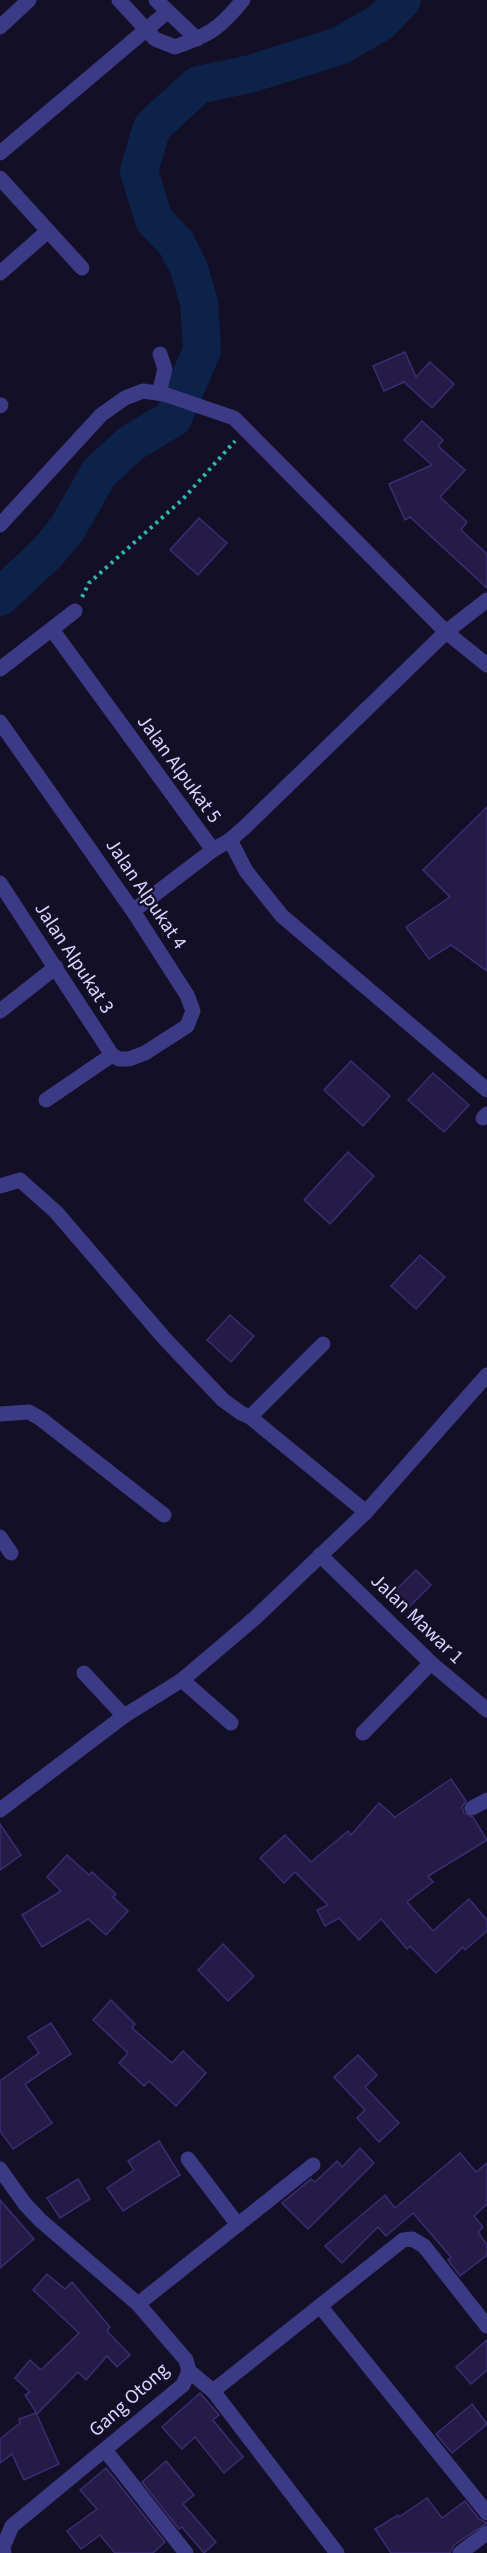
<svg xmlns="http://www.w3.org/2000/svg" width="487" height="2553" font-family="'Source Sans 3',sans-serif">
	<rect width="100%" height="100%" fill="#130f26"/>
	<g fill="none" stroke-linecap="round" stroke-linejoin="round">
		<!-- river -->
		<path stroke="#0c2248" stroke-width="38" d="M0,597L47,553L67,529L99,473L130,444L173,418L202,350L199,303L189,268L176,243L154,220L139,171L152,127L198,85L250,74L339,46L381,22L402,0"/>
	</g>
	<!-- building -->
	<g fill="#241b47" stroke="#3b2d73" stroke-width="1.5">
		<path d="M405,352L416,377L430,362L454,384L432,408L404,382L384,391L373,366Z"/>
		<path d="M422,421L443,440L438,446L465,470L440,497L467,522L461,530L487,554V588L410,517L405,520L389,484L432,465L404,440Z"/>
		<path d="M199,518L227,543L198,575L170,550Z"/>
		<path d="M487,807V971L451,945L429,959L406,927L450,897L423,870Z"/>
		<path d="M351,1061L390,1096L363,1126L324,1090Z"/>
		<path d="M433,1073L469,1105L444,1132L408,1100Z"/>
		<path d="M348,1152L374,1176L330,1224L304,1200Z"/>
		<path d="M420,1255L445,1277L416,1309L391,1286Z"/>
		<path d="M230,1315L254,1336L231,1362L207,1340Z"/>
		<path d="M416,1570L431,1585L403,1613L388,1598Z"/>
		<path d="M451,1779L466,1801L462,1807L464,1813L473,1817L487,1840L428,1876L433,1882L407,1902L433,1931L469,1899L487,1920V1931L465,1950L463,1947L436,1973L410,1946L407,1949L381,1919L359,1940L339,1918L325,1926L317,1910L328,1905L295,1872L284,1883L260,1858L285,1835L311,1862L348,1831L351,1835L379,1803L395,1817Z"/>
		<path d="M0,1824L21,1855L0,1870Z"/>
		<path d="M67,1855L89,1875L92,1872L116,1894L113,1897L128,1911L106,1935L88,1919L42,1947L22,1915L61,1891L47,1877Z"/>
		<path d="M223,1944L254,1976L228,2001L198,1970Z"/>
		<path d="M111,2000L135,2024L132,2028L172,2063L183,2051L206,2073L176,2106L149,2081L144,2086L119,2063L128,2053L93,2020Z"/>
		<path d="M51,2023L71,2054L25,2084L52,2123L13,2149L0,2131V2081L39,2053L28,2037Z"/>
		<path d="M358,2055L377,2075L365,2087L399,2123L379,2142L357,2118L365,2110L334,2077Z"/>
		<path d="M159,2141L180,2175L123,2211L107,2188L134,2170L128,2161Z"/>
		<path d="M360,2148L374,2163L308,2229L282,2203L311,2179L315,2182L337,2161L342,2167Z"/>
		<path d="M460,2153L476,2172L487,2163V2204L474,2216L483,2227L478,2232L487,2245V2255L460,2276L448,2260L451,2257L413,2213L386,2236L378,2227L342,2263L325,2246L385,2195L395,2208Z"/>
		<path d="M78,2179L90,2199L60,2218L47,2198Z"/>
		<path d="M0,2200L34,2239L0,2268Z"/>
		<path d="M47,2274L65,2289L72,2282L110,2327L107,2331L130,2355L117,2367L107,2356L86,2380L78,2372L37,2414L25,2395L30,2392L15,2378L30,2360L41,2370L79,2333L33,2290Z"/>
		<path d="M487,2340V2370L471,2384L456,2367Z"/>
		<path d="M200,2393L219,2415L213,2420L243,2457L224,2473L195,2437L182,2449L162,2427Z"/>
		<path d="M472,2404L487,2424L452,2453L436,2434Z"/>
		<path d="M36,2413L59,2464L24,2480L12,2454L0,2463V2439L20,2423L19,2419Z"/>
		<path d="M166,2461L194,2495L183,2504L216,2542L204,2553L182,2527L179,2529L142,2482Z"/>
		<path d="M106,2468L165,2542L153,2553H115L100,2535L81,2549L67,2531L97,2509L80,2490Z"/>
		<path d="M427,2498L442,2518L465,2501L479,2519L487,2523L454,2545L450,2553H391L375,2529L398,2515L399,2517Z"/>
	</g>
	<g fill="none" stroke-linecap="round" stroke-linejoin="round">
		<!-- path -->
		<path stroke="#2fb8b0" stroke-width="4" stroke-dasharray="3 4.5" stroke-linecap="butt" d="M82,597L89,583L183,499L235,441"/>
		<!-- minor -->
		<g stroke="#3d3a85" stroke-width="15">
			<path d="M119,0L155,39L175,47C211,34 219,29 243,0"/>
			<path d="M156,0L197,39"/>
			<path d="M0,27L29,0"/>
			<path d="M0,153L167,12"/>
			<path d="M0,178L82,268"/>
			<path d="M0,273L48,231"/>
			<path d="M159,393L165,369L160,354"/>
			<path d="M0,406L1,405"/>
			<path d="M0,525L101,415L125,398L143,391L164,394L234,418L446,632L487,665"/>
			<path d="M53,631L213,850L133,911"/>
			<path d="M0,669L75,611"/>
			<path d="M0,722L133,911L187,995L193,1011L187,1026L145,1053L129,1059H119L112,1055"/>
			<path d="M230,840L246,871L282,916L487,1090"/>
			<path d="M213,850L230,840L245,827L446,632L487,600"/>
			<path d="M0,883L112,1055"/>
			<path d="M0,1011L56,967"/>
			<path d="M46,1100L112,1055"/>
			<path d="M483,1118L487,1114"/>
			<path d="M0,1186L20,1180L56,1212L165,1339L223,1400L241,1413L250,1417L366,1512"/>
			<path d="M0,1414L29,1412L41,1419L164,1515"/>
			<path d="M250,1417L323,1344"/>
			<path d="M0,1537L11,1553"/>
			<path d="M320,1555L431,1663L487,1710"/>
			<path d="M84,1673L124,1716"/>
			<path d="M182,1680L231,1723"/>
			<path d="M363,1733L431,1663"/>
			<path d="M472,1808L487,1800"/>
			<path d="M0,1810L124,1716L182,1680L255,1618L366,1512L487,1375"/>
			<path d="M188,2159L238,2225"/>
			<path d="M0,2169L25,2204L40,2220L138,2304L186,2360L189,2371L183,2385L12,2526L3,2547L4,2553"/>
			<path d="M138,2304L313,2165"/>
			<path d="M320,2306L487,2513"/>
			<path d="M189,2371L213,2391L337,2553"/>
			<path d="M213,2391L403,2240L412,2239L424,2246L487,2326"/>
			<path d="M105,2450L186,2553"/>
			<path d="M460,2553L487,2533"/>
		</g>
	</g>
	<g text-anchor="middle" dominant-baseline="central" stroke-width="4.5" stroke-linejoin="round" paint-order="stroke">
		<!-- street labels -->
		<g font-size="20" fill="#d9d4ff" stroke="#130f26">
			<text transform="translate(179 769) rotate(54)">Jalan Alpukat 5</text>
			<text transform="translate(146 894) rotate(56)">Jalan Alpukat 4</text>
			<text transform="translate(74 958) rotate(57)">Jalan Alpukat 3</text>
			<text transform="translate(417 1619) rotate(44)">Jalan Mawar 1</text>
			<text transform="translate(129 2400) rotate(-42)">Gang Otong</text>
		</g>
	</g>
</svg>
